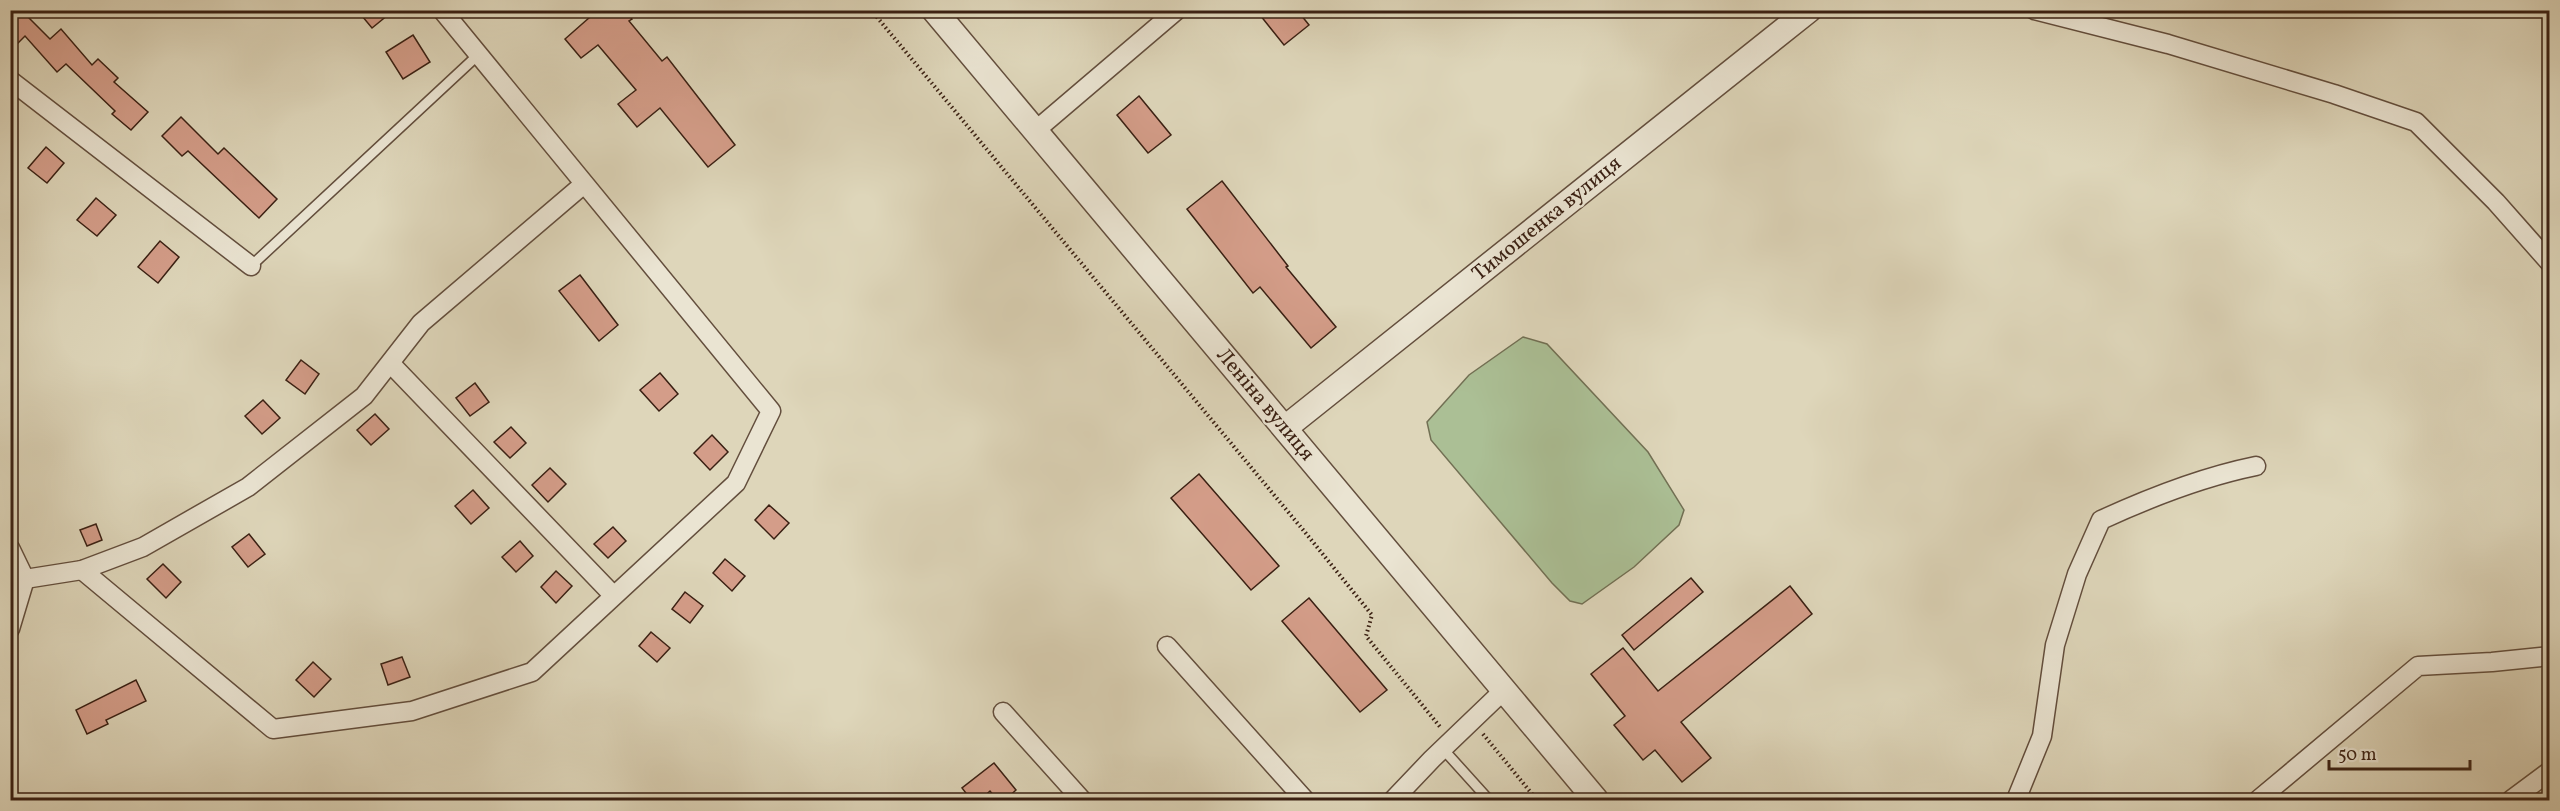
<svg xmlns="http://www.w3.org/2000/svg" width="2560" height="811" font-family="Vollkorn,serif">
	<rect width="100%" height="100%" fill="#ded6ba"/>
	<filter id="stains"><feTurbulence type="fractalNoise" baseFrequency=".00333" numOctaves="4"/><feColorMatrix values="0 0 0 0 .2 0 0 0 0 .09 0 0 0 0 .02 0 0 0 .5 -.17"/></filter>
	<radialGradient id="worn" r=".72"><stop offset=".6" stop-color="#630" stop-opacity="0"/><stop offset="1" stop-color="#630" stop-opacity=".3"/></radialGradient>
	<!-- green -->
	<path fill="#abbf95" stroke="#727054" stroke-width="1.5" d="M1523,337L1547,344L1648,452L1684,510L1679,525L1634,567L1582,604L1570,601L1552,583L1431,440L1427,422L1469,375Z"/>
	<!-- building -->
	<g fill="#d49d89" stroke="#3a2013" stroke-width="1.5">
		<path d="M15,10H21L50,39L61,29L92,65L98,59L118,78L114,82L148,112L131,130L112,114L115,111L66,64L57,72L25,36L10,51V16Z"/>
		<path d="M357,10H394L372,28Z"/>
		<path d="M598,10H625L632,19L629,21L662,61L667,57L735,145L708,167L660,108L637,127L618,104L636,90L598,45L581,58L565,39Z"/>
		<path d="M1256,10H1297L1309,25L1284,45Z"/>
		<path d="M413,35L430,62L403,79L386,52Z"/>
		<path d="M1139,96L1171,135L1148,153L1117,115Z"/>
		<path d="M181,117L218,154L224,148L277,199L259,218L188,151L182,156L162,136Z"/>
		<path d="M46,147L64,163L47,183L28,168Z"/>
		<path d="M1222,181L1288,266L1286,267L1336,327L1311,348L1260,287L1253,293L1187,209Z"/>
		<path d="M96,198L116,215L97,236L77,220Z"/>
		<path d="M160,241L179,257L158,283L138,267Z"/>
		<path d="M580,275L618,325L599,341L559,291Z"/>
		<path d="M301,360L319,374L305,394L286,380Z"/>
		<path d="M660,373L678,394L659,411L640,390Z"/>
		<path d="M475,383L489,402L470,416L456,398Z"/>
		<path d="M263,400L280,418L262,434L245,416Z"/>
		<path d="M375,414L389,429L371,445L357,430Z"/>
		<path d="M511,427L526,443L510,458L494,442Z"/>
		<path d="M712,435L728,452L710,470L694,453Z"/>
		<path d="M550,468L566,484L548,502L532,485Z"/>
		<path d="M1199,474L1279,566L1251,590L1171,498Z"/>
		<path d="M473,490L489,508L471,524L455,506Z"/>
		<path d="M769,505L789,523L774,539L755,520Z"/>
		<path d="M96,524L102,540L87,546L80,530Z"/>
		<path d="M613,527L626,541L608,558L594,544Z"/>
		<path d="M249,534L265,554L248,567L232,547Z"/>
		<path d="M520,541L533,556L516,572L502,557Z"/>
		<path d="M725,559L745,576L732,591L713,573Z"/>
		<path d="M163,564L181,582L166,598L147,579Z"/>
		<path d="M556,571L572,586L556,603L541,587Z"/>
		<path d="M1691,578L1703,592L1634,650L1622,635Z"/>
		<path d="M1790,586L1812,614L1681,722L1711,758L1682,782L1655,750L1643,760L1614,725L1625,716L1591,674L1623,648L1658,691Z"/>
		<path d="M685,592L703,606L690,623L672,609Z"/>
		<path d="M1309,598L1387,690L1360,712L1282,621Z"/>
		<path d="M651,632L670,648L657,662L639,646Z"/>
		<path d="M402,657L410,677L388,685L381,664Z"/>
		<path d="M313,662L331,679L314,697L296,680Z"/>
		<path d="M136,680L146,701L106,720L108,724L87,734L76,710Z"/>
		<path d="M994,763L1016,790L1004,801H998L990,791L979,801H972L962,788Z"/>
	</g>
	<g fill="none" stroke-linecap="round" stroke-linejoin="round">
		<defs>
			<g id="service">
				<path d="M251,266L478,55"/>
				<path d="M1443,749L1489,800"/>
			</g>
			<g id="minor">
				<path d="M2034,10L2168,44L2334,94L2416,122L2496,202L2550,263"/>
				<path d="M10,80L251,266"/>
				<path d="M1035,131L1177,10"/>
				<path d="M391,364L613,595"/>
				<path d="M10,548L25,579L10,629"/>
				<path d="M82,570L273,729L412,711L532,672L736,483L771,411L442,10"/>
				<path d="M10,585L25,579L82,570L143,547L248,487L364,396L421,323L584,184"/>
				<path d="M1167,646L1305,800"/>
				<path d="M1003,712L1082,800"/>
				<path d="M1393,800L1432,759L1503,691"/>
				<path d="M2016,800L2042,736L2055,645L2077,574L2101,520C2151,497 2202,477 2256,466"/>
				<path d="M2258,800L2418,666L2492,662L2550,656"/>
				<path d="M2511,800L2550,771"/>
			</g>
			<g id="tertiary">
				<path d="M934,10L1596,800"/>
				<path d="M1285,428L1809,10"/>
			</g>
		</defs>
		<!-- service casing -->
		<use href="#service" stroke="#634e3d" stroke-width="12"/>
		<!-- minor casing -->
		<use href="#minor" stroke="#634e3d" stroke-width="21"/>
		<!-- tertiary casing -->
		<use href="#tertiary" stroke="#634e3d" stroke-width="27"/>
		<!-- path -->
		<g stroke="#3a2013" stroke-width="4" stroke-dasharray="1.5 3" stroke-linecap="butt">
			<path d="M871,10L1304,531L1372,615L1366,636L1441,728"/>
			<path d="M1483,734L1537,800"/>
		</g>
		<!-- service -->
		<use href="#service" stroke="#eae4d2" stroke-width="9"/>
		<!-- minor -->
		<use href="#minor" stroke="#eae4d2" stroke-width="18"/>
		<!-- tertiary -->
		<use href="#tertiary" stroke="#eae4d2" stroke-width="24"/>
	</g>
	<g text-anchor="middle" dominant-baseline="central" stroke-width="4.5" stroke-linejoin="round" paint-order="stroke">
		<!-- street labels -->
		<g font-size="21" fill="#3a2013" stroke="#eae4d2">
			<text transform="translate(1547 219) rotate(-39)">Тимошенка вулиця</text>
			<text transform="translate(1265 405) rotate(50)">Леніна вулиця</text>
		</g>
	</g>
	<!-- margin -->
	<rect width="2560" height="811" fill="none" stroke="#ded6ba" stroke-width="36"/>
	<rect x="12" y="12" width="2536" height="787" fill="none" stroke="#3a2013" stroke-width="3"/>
	<rect x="18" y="18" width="2524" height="775" fill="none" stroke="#3a2013" stroke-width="1.5"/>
	<!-- scale -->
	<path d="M2329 760v9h141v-9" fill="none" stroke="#3a2013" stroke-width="3"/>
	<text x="2338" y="760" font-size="18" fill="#3a2013" stroke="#eae4d2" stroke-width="4.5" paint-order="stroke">50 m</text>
	<rect width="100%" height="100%" filter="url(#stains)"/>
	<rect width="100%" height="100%" fill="url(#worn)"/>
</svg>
